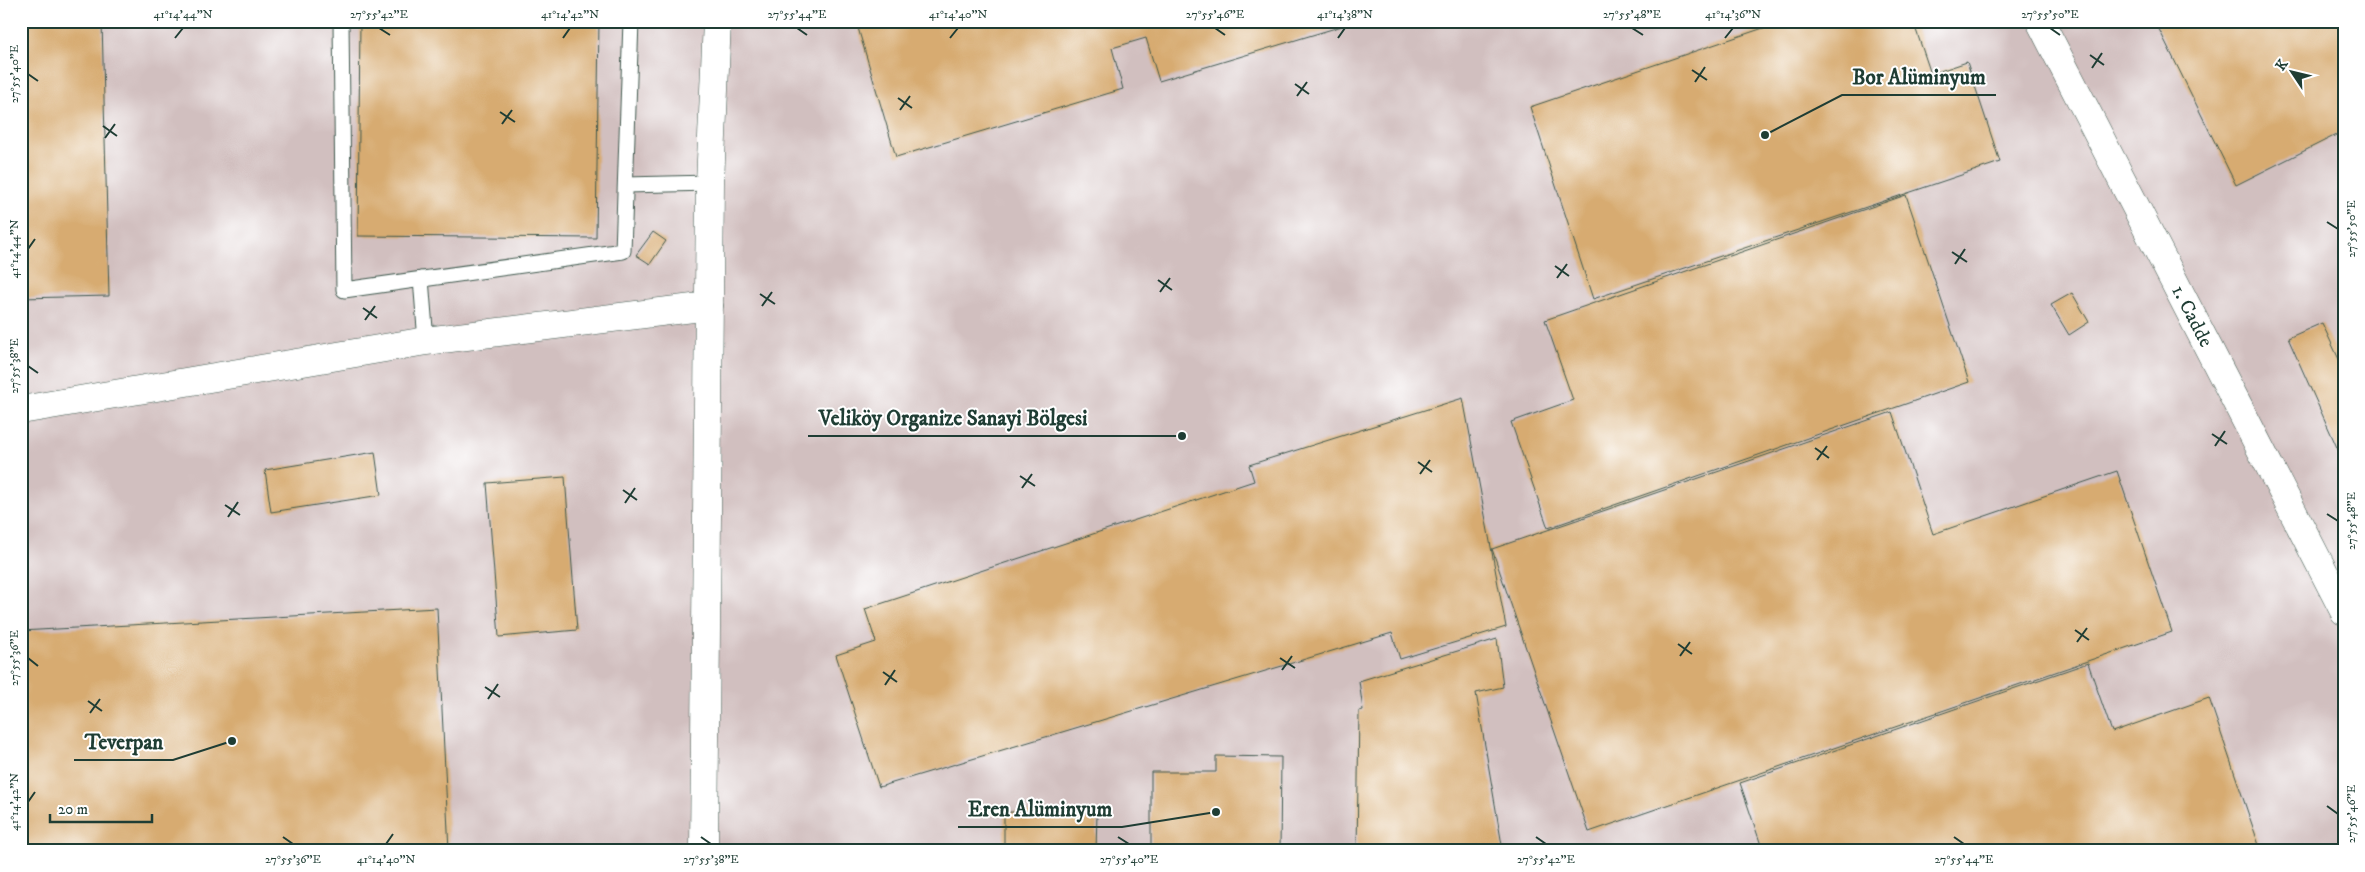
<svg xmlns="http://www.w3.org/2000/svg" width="2365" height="872" font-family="'IM FELL DW Pica',serif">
	<rect width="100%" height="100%" fill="#fff"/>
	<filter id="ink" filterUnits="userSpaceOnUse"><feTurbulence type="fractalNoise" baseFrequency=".02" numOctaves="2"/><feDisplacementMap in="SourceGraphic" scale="10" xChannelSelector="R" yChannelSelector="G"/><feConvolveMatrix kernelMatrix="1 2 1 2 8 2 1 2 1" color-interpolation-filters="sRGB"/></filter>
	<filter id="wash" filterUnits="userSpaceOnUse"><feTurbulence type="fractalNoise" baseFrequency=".0096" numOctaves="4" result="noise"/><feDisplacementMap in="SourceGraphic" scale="20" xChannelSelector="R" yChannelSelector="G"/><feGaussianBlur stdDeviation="1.12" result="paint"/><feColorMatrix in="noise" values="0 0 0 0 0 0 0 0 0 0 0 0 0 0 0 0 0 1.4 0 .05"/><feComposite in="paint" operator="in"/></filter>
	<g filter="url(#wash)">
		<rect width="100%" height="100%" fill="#f4efdd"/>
		<!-- industrial -->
		<rect fill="#d1bfbf" x="21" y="21" width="2323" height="830"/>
		<g id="blocks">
			<!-- building -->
			<g fill="#d7ab71">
				<path d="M21,21H102L109,296L21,298Z"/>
				<path d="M360,21H599L596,238L358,236Z"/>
				<path d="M856,21H1348L1349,24L1159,81L1146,38L1112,48L1123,89L896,157Z"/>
				<path d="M1784,21H1913L1931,74L1967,62L2000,162L1593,299L1530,107Z"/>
				<path d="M2155,21H2344V131L2236,185Z"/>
				<path d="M1906,195L1969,382L1548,528L1511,422L1573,400L1545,320Z"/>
				<path d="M653,232L666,241L650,264L636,255Z"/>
				<path d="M2072,293L2089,322L2069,335L2051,305Z"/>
				<path d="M2322,323L2344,370V463L2288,338Z"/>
				<path d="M1463,398L1506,627L1400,659L1392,633L879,787L836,655L876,642L865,609L1254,481L1249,465Z"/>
				<path d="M1892,412L1933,534L2117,471L2172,632L1589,832L1492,549Z"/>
				<path d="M375,452L381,495L271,512L265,470Z"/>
				<path d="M565,477L577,630L499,637L487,483Z"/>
				<path d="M437,608L449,851H21V631Z"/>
				<path d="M1497,639L1503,687L1476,693L1503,851H1357L1359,711L1363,710L1359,681Z"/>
				<path d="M2088,663L2112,732L2209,698L2261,851H1763L1740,783Z"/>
				<path d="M1216,756L1281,757L1280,851H1151V772H1216Z"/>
				<path d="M1004,812L1097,813L1096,851H1004Z"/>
			</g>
		</g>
	</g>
	<g filter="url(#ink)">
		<use href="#blocks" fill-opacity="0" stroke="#3f584d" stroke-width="1"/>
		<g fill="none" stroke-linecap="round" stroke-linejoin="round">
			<defs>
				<g id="service">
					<path d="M341,21L344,290L623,251L631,21"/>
					<path d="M626,185L710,183"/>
					<path d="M421,279L426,341"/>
				</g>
				<g id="minor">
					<path d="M21,410L426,341L709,306"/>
					<path d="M704,851L710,183L717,21"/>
				</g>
				<g id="tertiary">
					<path id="s1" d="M2040,21L2344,611"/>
				</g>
			</defs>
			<!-- service casing -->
			<use href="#service" stroke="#3f584d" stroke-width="17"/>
			<!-- minor casing -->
			<use href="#minor" stroke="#3f584d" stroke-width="29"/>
			<!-- tertiary casing -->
			<use href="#tertiary" stroke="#3f584d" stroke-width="29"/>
			<!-- service -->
			<use href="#service" stroke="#fff" stroke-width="15"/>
			<!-- minor -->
			<use href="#minor" stroke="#fff" stroke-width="28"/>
			<!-- tertiary -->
			<use href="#tertiary" stroke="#fff" stroke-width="28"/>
		</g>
	</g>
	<!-- ticks -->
	<path fill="none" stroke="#1f3d34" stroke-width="2" d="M379,28L390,35M797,28L807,35M1215,28L1225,35M1632,28L1643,35M2050,28L2060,35M175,38L183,28M563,38L570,28M950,38L958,28M1338,38L1345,28M1725,38L1733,28M2090,55L2104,65M2092,68L2102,53M1692,70L1707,80M28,74L38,81M1695,82L1705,67M1295,84L1309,94M1297,96L1307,82M898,98L912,108M900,110L910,96M500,112L515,122M502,124L512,110M103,126L117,136M105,138L115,124M2327,222L2338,229M28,249L35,239M1952,252L1967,262M1955,264L1965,249M1555,266L1569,276M1557,278L1567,264M1158,280L1172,290M1160,292L1170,278M760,294L775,304M762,306L772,292M363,308L377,318M365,320L375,306M28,366L38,373M2212,434L2227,444M2215,446L2225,431M1815,448L1829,458M1817,460L1827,446M1418,462L1432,472M1420,474L1430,460M1020,476L1035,486M1022,488L1032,474M623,490L637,500M625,503L635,488M225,505L240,515M2327,514L2338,521M228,517L238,502M2075,630L2089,640M2077,642L2087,628M1678,644L1692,654M1680,656L1690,642M28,658L38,666M1280,658L1295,668M1282,670L1292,656M883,672L897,682M885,685L895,670M485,687L500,697M488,699L498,684M88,701L102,711M90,713L100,699M28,802L35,792M2327,806L2338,814M283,837L293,844M701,837L711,844M1118,837L1129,844M1536,837L1546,844M1954,837L1964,844M386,844L393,834"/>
	<g text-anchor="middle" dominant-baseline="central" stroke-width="4" stroke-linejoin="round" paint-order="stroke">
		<!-- street labels -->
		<g font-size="20" fill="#1f3d34" stroke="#fff">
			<text stroke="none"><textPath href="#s1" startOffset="332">1. Cadde</textPath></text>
		</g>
	</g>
	<!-- callouts -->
	<path fill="none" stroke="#1f3d34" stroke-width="2" d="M1765 135L1842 95H1996M1182 436L1097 436H808M232 741L173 760H74M1216 812L1122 827H958"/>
	<g fill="#1f3d34" stroke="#fff" stroke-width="2">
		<circle cx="1765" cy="135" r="5"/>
		<circle cx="1182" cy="436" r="5"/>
		<circle cx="232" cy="741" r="5"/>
		<circle cx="1216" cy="812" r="5"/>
	</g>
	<g font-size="21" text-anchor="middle" font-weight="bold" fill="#1f3d34" stroke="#fff" stroke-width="4" stroke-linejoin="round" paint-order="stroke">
		<text x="1919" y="84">Bor Alüminyum</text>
		<text x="953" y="425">Veliköy Organize Sanayi Bölgesi</text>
		<text x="124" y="749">Teverpan</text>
		<text x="1040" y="816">Eren Alüminyum</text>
	</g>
	<!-- margin -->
	<rect width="2365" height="872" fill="none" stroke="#fff" stroke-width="55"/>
	<!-- north arrow -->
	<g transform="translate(2292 72) rotate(305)" stroke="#ffffff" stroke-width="4" paint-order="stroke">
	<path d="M0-4L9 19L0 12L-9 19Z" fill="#1f3d34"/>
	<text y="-8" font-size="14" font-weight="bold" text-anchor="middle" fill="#1f3d34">K</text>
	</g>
	<!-- scale -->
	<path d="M50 814v8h102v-8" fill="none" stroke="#1f3d34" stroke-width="2.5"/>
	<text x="58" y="814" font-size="15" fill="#1f3d34" stroke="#ffffff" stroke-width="4" paint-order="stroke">20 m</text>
	<rect x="28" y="28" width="2310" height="816" fill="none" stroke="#1f3d34" stroke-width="2"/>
	<g font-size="12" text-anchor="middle" fill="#1f3d34">
		<text x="183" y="18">41°14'44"N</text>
		<text x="379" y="18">27°55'42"E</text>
		<text x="570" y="18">41°14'42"N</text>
		<text x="797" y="18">27°55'44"E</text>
		<text x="958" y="18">41°14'40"N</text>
		<text x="1215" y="18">27°55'46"E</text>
		<text x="1345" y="18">41°14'38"N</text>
		<text x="1632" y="18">27°55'48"E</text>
		<text x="1733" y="18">41°14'36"N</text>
		<text x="2050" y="18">27°55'50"E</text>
		<text transform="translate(14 74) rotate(-90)" y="4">27°55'40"E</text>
		<text transform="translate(2351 229) rotate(-90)" y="4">27°55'50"E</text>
		<text transform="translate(14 249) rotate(-90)" y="4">41°14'44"N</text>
		<text transform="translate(14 366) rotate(-90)" y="4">27°55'38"E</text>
		<text transform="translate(2351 521) rotate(-90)" y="4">27°55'48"E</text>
		<text transform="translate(14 658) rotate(-90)" y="4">27°55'36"E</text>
		<text transform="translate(14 802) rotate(-90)" y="4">41°14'42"N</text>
		<text transform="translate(2351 814) rotate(-90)" y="4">27°55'46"E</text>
		<text x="293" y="863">27°55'36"E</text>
		<text x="386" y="863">41°14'40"N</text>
		<text x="711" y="863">27°55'38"E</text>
		<text x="1129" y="863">27°55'40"E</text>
		<text x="1546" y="863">27°55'42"E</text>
		<text x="1964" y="863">27°55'44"E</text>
	</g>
</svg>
